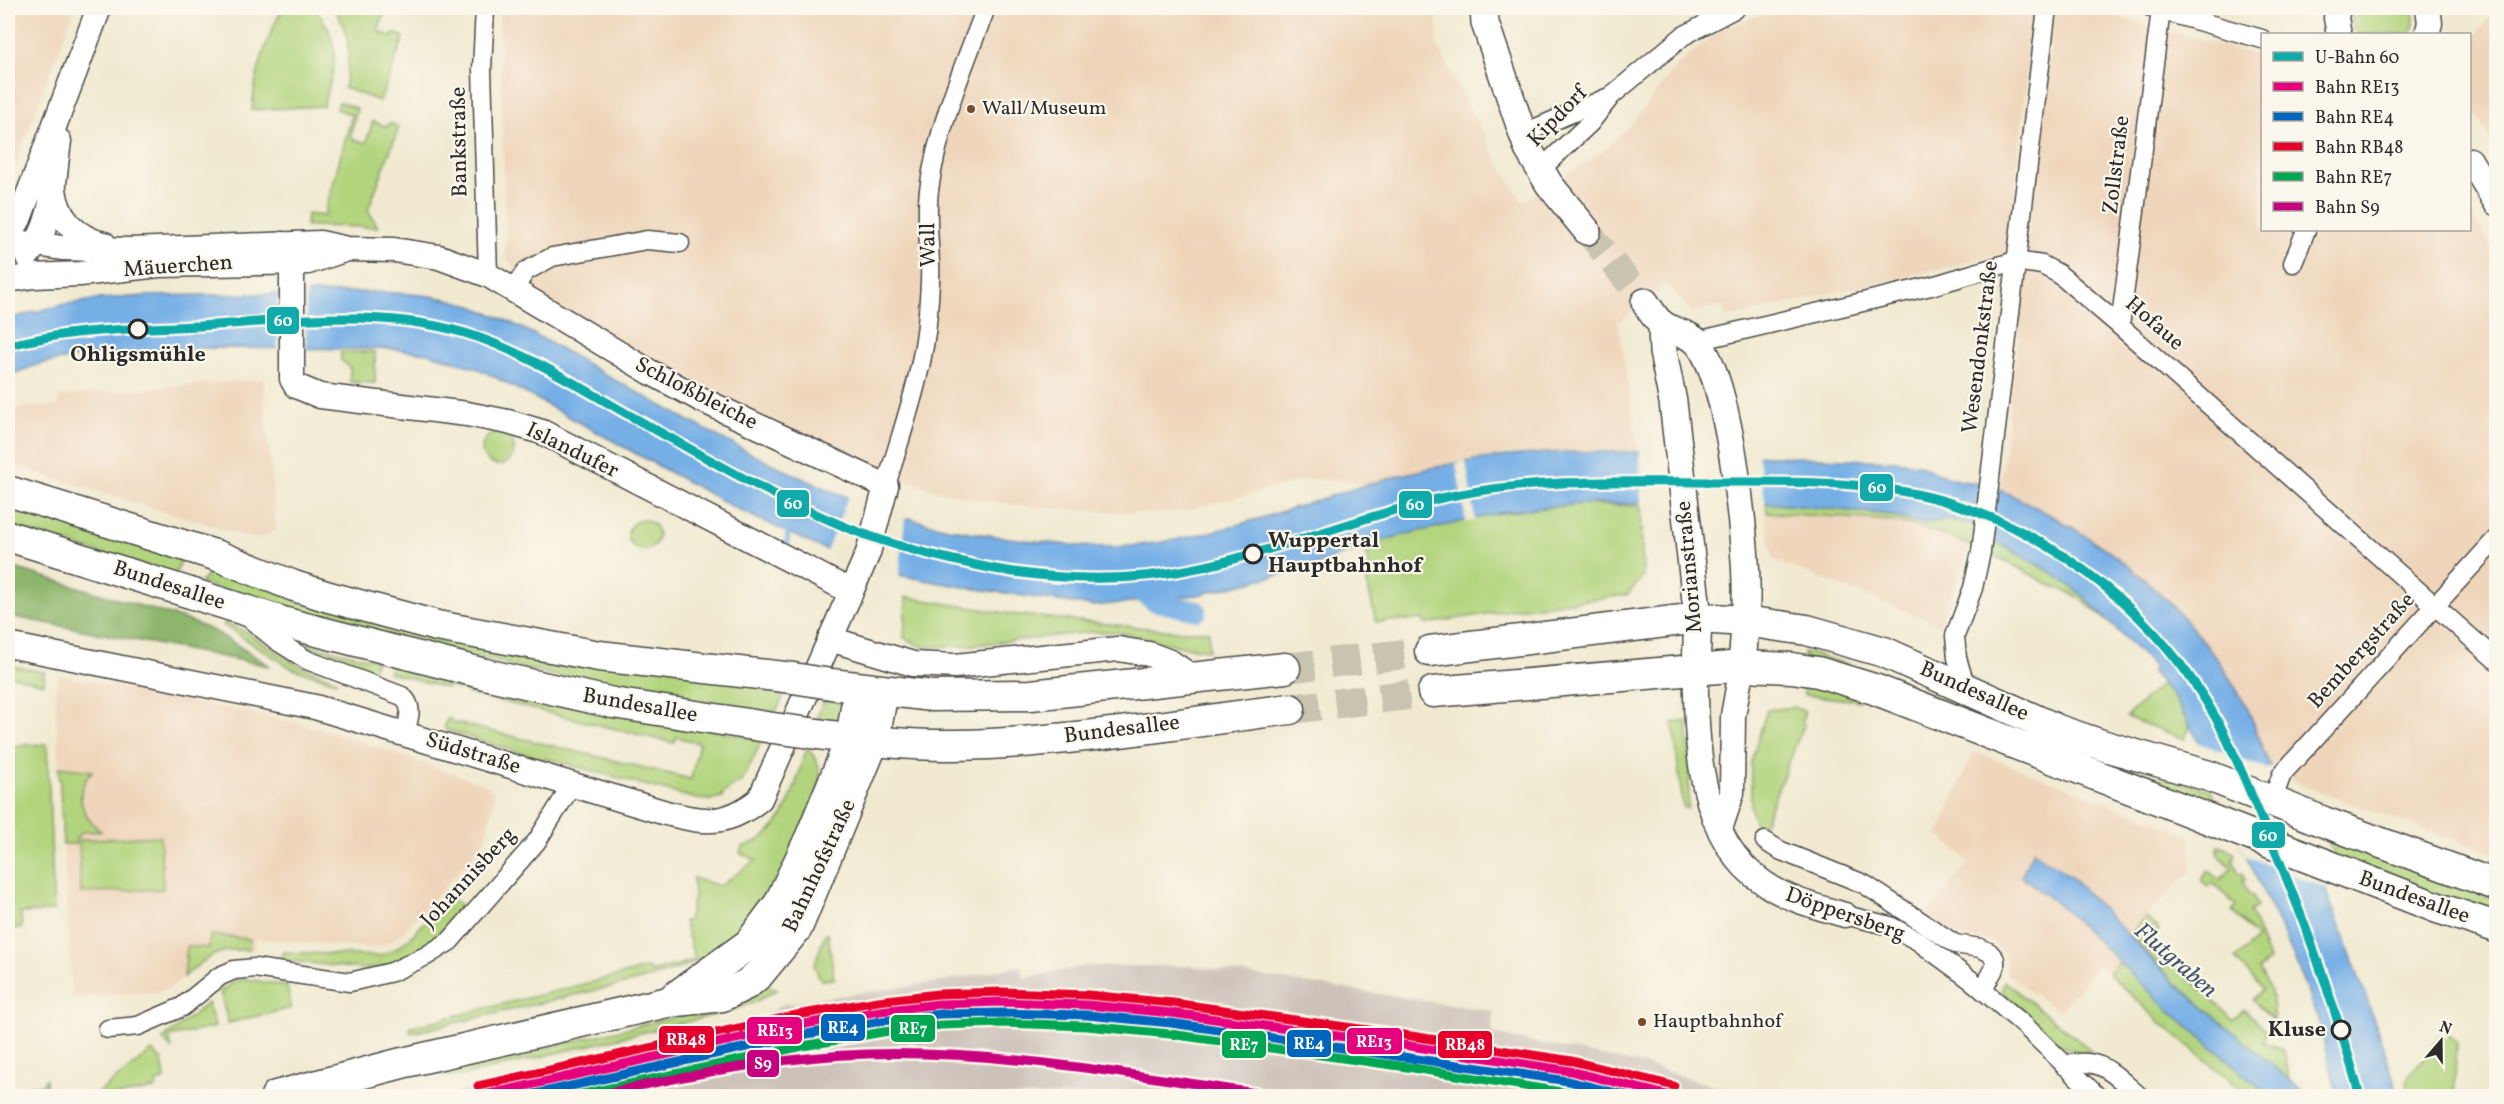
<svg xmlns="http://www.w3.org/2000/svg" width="2504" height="1104" font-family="Vollkorn,serif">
	<rect width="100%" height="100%" fill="#fbf7ec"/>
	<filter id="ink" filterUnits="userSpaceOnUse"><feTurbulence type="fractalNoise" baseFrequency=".0167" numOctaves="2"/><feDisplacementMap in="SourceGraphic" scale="12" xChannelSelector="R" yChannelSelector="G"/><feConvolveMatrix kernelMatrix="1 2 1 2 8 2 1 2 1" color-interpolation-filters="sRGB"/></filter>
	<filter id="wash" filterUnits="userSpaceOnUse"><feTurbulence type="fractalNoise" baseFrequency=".008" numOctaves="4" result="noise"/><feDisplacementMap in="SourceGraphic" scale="24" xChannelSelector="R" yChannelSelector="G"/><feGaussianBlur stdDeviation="1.35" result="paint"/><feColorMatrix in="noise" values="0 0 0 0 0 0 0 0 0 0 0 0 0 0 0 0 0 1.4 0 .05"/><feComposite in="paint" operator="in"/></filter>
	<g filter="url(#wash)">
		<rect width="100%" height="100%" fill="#f1ead1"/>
		<!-- built -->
		<g fill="#efd6bb">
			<path d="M8,8H75L15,165H8Z"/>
			<path d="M499,8H1437V44L1476,121L1522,202L1605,150L1633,122L1676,66L1721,29L1778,8H2034L2008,253L1726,318L1722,305L1691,312L1666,284L1618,323L1639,452L1598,450L1513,453L1455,461L1360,486L1354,481L1308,479L1180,512L1153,514L1033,507L962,497L881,475L742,406L552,305L506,259Z"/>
			<path d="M2055,8H2084L2262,56V230H2470V212L2496,255V855L2303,786L2271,766L2248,711L2220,665L2168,601L2105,549L2036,508L2000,490Z"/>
			<path d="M2496,10V150L2470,105V42Z"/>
			<path d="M263,379L276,529L258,540L9,464L8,409L58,405L59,396Z"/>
			<path d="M1765,512L1893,521L1913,525L1971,546L1940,624L1773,560Z"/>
			<path d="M60,675L252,713L338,734L486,785L495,795L486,837L469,860L400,936L388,943L369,948L257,939L254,950L220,951L203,961L173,986L159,992L72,997L55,687Z"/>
			<path d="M1974,751L2190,835L2191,871L2130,933L2137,943L2109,974L2099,965L2059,1013L2007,974L2004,954L1997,946L1990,941L1957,936L1926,914L1969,862L1938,834Z"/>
		</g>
		<!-- industrial -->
		<path fill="#cdc2b9" d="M1021,966L1024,978L1086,966H1191L1493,1011L1492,1034L1645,1065L1747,1096H861L860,1092L819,1096H446L721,1031L771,1012L783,1004L939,982Z"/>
		<!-- green -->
		<g fill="#b2d47d" stroke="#6e8054" stroke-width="1.5">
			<path d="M283,8H314C343,42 336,67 323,106L252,110C255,73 265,40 283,8Z"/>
			<path d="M334,8H386L378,31L392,37L394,33L404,37L380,101L344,88C351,57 352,36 334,8Z"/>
			<path d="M2354,8H2412C2415,17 2415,26 2410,34H2356L2351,23Z"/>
			<path d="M339,102L357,108L350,138L366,143L373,121L387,127L389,123L399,127L368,210L378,227L306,226L307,214L324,216L352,115L337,109Z"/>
			<path d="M341,352H375V383L350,382V368L341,360Z"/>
			<circle cx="498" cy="449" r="16"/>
			<path d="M1766,503L1884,514L1924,524L1947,519L1974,525L1995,541L2054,574L2082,594L2122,635C2109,623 2095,609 2080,599C2069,591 2054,588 2042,581C1999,555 1943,531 1893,521L1767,512Z"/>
			<path d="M1580,504L1641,506L1643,577L1627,595L1515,609L1426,624H1424L1423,619L1376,622L1365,574L1369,564L1365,546C1431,520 1510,511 1580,504Z"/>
			<path d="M8,505L179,558L181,561L177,571L173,574L8,526Z"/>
			<circle cx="643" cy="535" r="15"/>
			<path d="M209,569L783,691L781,695H784L777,710H775L773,714L608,688L300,615L200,583L206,577Z"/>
			<path d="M906,597L1011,614L1176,631H1209V650L1178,646L1135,635L1114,632H1091L965,646L922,647L904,638Z"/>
			<path d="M226,622L246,632L296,664L337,680L336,682L293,669L223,625Z"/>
			<path d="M298,643H301L376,660L371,676L318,657Z"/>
			<path d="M1804,652C1907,678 2003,729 2104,762C2139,773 2175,780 2211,790L2220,812L1805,661Z"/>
			<path d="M390,664L762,740L743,780L722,794L723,797L710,800L697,799L544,758L543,760L446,730C443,725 445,721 449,718L453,722L691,779L699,743L676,737L674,743L466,693V690L448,686L447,688L388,672Z"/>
			<path d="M8,665L44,672V684L8,675Z"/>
			<path d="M1804,680L1856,692L1859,701L1804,695Z"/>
			<path d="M2161,684L2173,696L2190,726L2185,739L2126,717Z"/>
			<path d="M828,698L847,706L848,724L818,721L820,717H817L823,702H827Z"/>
			<path d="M1794,707L1805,712L1802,721L1804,725L1764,823L1755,825L1751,808V762L1767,710Z"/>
			<path d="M1687,721L1690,761L1688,809L1683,807L1673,723Z"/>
			<path d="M47,744L54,911L21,913L22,928H8V746Z"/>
			<path d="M807,748C832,772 816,794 805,821C790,857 776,896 749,925C701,974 629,982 566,997C514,1009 463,1021 411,1033L410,1027L648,968L650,972L695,960L684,921H688L694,897L693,878L720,886L756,860L740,853L742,847C749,844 758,841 764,837C790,818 797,776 807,748Z"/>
			<path d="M59,767L92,771C73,792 80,815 101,831L82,832L76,839V844H63Z"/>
			<path d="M160,836L163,889L81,893L79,840Z"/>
			<path d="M2327,836L2496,899V911L2459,906L2335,858Z"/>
			<path d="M2219,846L2233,851L2235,856L2232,858L2239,873L2242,872L2245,879L2242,880L2249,895L2252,894L2257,907L2250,911L2269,960L2259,969L2271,991L2274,1020L2252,1000L2263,989L2235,959L2257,938L2232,911L2236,906L2213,883L2208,887L2201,880L2208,871L2220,880L2232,868L2217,853Z"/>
			<path d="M446,895L468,910L447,935L390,967L362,969L281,960L283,952L378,956C409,948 426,919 446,895Z"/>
			<path d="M2146,917L2159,930L2150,939L2233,1020L2244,1009L2266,1031L2263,1042L2282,1049L2286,1058L2289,1080L2176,984L2130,934Z"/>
			<path d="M828,933L834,979L821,980L814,966L825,934Z"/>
			<path d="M210,935L250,939L249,950C217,948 207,957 184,977L187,946L209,948Z"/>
			<path d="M2119,962L2168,1009L2270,1096H2249L2163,1025L2109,974Z"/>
			<path d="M246,979L287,986L291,1008L228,1023L220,991L237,980Z"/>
			<path d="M2004,981L2092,1051C2062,1056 2046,1032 2027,1013C2019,1006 2010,999 2002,992Z"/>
			<path d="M766,986L778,989L755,1002L715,1015L456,1077L437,1074L695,1012Z"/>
			<path d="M208,1003L215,1027L169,1037L172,1050L163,1039Z"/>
			<path d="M2446,1033L2457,1043L2454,1096H2411L2407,1084L2409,1075L2443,1034Z"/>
			<path d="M152,1051L162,1060L165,1079L156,1082L157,1087L155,1089L115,1096H94Z"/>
			<path d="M46,1079L47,1096H28V1086L41,1085Z"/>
		</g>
		<!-- forest -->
		<path fill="#8db66c" stroke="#5c704c" stroke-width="1.5" d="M8,566L187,620L216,632L270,666L9,616L8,620Z"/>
		<!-- water -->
		<g fill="#76afe6" stroke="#506d88" stroke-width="1.5">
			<path d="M368,292C401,293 435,294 466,304C521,323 570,355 620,383C740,448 855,518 994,536C1042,542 1093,551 1141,545C1248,532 1346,483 1451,464C1549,446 1648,452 1747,455C1788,457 1829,458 1870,460C1885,461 1905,460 1919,465C1930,469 1941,476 1953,479C1969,483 1984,483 2000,490C2039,507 2084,533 2118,558C2170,597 2215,649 2246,706C2254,721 2258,737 2264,752C2270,767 2278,782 2285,797C2330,894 2367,994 2399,1096H2338L2318,1020L2291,950L2242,848L2200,744L2173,696L2152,672L2153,666L2082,595L2054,574L1995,541L1974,525L1947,519L1924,524L1884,514L1766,503L1580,504L1509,511L1407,534L1367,545L1314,566L1198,595L1093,606L969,588L903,576L819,547L735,508L531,396L479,369L428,353L393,349L203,348L86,356L39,364L8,376V319L61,305L100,299L147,296Z"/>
			<path d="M2033,851L2070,876L2176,984L2309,1096H2270L2168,1009L2064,909L2021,876Z"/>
		</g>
		<!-- pier -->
		<g fill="#f1ead1">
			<rect x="278" y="290" width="28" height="61"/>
			<path d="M1640,450L1758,454L1766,506L1641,507Z"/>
			<path d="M1466,461L1475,521L1466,522L1456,463Z"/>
			<path d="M849,495L909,516L905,519L899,576L902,579L826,552Z"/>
			<path d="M2196,742L2267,769L2273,764L2328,889L2245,856Z"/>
		</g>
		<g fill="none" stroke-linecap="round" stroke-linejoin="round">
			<!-- stream -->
			<path stroke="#76afe6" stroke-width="5" d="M787,545L788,531"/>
			<!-- canal -->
			<path stroke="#76afe6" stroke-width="20" d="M1134,586L1153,601L1197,611"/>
		</g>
	</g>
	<g filter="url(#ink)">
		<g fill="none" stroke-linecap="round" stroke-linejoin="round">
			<!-- secondary-tunnel -->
			<path stroke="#c9c4b0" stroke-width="27" stroke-dasharray="27 14" stroke-linecap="butt" d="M1587,231L1645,302"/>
			<!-- primary-tunnel -->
			<g stroke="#c9c4b0" stroke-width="30" stroke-dasharray="30 15" stroke-linecap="butt">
				<path d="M1285,668L1430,651"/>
				<path d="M1290,709L1433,692"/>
			</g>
			<defs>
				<g id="minor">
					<path d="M485,8L482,69L488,275"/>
					<path d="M2152,8L2262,39"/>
					<path d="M1522,134L1609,97"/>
					<path d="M1540,170L1590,123L1611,96L1683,36L1736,8"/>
					<path d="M2293,263L2306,230"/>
					<path d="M513,290L526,271L552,257L647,240L680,243"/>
					<path d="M2120,326L2161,10"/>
					<path d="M1697,341L1935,285L2015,261L2042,265L2059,274L2120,326L2496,660"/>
					<path d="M886,486C902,430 924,372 928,313C929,297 931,279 930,263C929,238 926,215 929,190C937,129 964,65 986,8"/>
					<path d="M249,618L277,641L307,660L402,696C415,707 408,720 405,733"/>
					<path d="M1966,688L1957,658L1955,636L1973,588L1981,552L2047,8"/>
					<path d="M2272,801L2282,774L2496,539"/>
					<path d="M1765,841L1779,850L1864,884L1955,944L1980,948L1989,952L1995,959V967L1983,990"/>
					<path d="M1845,915L1890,926L1918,941L1971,980L2024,1025L2097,1096"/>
					<path d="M108,1029L138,1026L182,1007L220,976L234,970L255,968L350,982L392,972L426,956L450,941L537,841L572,785"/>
					<path d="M2064,1065C2102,1056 2113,1074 2139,1096"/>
				</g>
				<g id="tertiary">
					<path d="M2338,8L2336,18L2339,34"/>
					<path d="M2427,34L2430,23L2428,8"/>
					<path d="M2470,160L2496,203"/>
					<path d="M54,189C57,218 76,238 104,244"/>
					<path d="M8,238L19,219L99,8"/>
					<path d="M283,244L292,262V379L296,386L320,396L467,414L508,422L542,432L850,591"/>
					<path d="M8,250L18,245L31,243L62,248L130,250L320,243L347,249L394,250L439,257L488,275L650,372L702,400L886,486L868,553L760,799C727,826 705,823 666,813L315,707L8,645"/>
					<path d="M27,256C55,225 53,181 59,141"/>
					<path d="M8,280L34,276L80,274L159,265L308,262L344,250"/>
					<path d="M830,639L913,664L955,666L1118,649L1149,654L1170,662L1195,679"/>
					<path d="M1696,668C1695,739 1698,840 1764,883C1788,900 1818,907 1845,915"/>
					<path d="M1720,829L1732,793L1733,716L1742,666"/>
				</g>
				<g id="secondary">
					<path d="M1484,8L1485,23L1528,149L1549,184L1587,231"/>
					<path d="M1645,302C1650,309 1655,319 1662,324C1672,332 1689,333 1698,343C1729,380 1745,532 1746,583C1747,611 1744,638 1742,666"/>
					<path d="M1662,324L1663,352L1673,402L1698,618L1696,668"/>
				</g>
				<g id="primary">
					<path d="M8,491L218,556L294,586L329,597L437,626L599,656L793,678"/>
					<path d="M8,536L286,623L485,674L613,703L773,728"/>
					<path d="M1430,651L1698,618L1745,621L1807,630L1884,652L2058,730L2105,746L2209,776L2324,822L2496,885"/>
					<path d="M831,684L932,696L1031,695L1285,668"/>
					<path d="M1433,692L1742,666L1792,668L1818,672L1874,689L2438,908L2496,927"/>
					<path d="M811,733C858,740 908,746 956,745C1068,743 1180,723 1290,709"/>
					<path d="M671,1000L749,944L779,904L811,836L851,739L859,688"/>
					<path d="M276,1096L402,1063L668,1002L722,996L747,984L759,974L797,928L874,740L883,691"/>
				</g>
			</defs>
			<!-- minor casing -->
			<use href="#minor" stroke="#494844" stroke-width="21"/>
			<!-- tertiary casing -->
			<use href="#tertiary" stroke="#494844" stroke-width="27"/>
			<!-- secondary casing -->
			<use href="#secondary" stroke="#494844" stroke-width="30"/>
			<!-- primary casing -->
			<use href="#primary" stroke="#494844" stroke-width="33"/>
			<!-- minor -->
			<use href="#minor" stroke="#fff" stroke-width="18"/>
			<!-- tertiary -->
			<use href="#tertiary" stroke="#fff" stroke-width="24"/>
			<!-- secondary -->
			<use href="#secondary" stroke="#fff" stroke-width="27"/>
			<!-- primary -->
			<use href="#primary" stroke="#fff" stroke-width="30"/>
			<defs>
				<g id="primary-bridge">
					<path d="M793,678L831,684"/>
					<path d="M773,728L811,733"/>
				</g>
			</defs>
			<!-- primary-bridge casing -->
			<use href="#primary-bridge" stroke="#494844" stroke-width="33" stroke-linecap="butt"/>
			<!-- primary-bridge -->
			<use href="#primary-bridge" stroke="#fff" stroke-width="30"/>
			<defs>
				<path id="rail-1" d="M480,1096L799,1025L880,1011L939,1004L1002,1002L1088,1005L1172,1013L1410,1046L1570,1071L1671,1096"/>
				<path id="rail-2" d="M526,1096L801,1035L882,1021L940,1014L1002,1013L1087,1015L1171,1023L1568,1081L1629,1096"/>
				<path id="rail-3" d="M478,1086L797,1015L878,1001L938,994L1002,992L1088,995L1173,1003L1411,1036L1572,1061L1674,1086"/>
				<path id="rail-4" d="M574,1096L803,1046L883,1032L941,1025L1002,1023L1087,1026L1170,1034L1407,1067L1586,1096"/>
				<path id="rail-5" d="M594,1096C684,1076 775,1057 867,1054C1005,1050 1141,1077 1277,1096"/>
			</defs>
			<!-- rail-1 casing -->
			<use href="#rail-1" stroke="#fbf7ec" stroke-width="14"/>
			<!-- rail-2 casing -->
			<use href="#rail-2" stroke="#fbf7ec" stroke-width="14"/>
			<!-- rail-3 casing -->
			<use href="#rail-3" stroke="#fbf7ec" stroke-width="14"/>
			<!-- rail-4 casing -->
			<use href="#rail-4" stroke="#fbf7ec" stroke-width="14"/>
			<!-- rail-5 casing -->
			<use href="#rail-5" stroke="#fbf7ec" stroke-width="14"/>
			<!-- rail-1 -->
			<use href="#rail-1" stroke="#e5007d" stroke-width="9"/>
			<!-- rail-2 -->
			<use href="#rail-2" stroke="#0065bd" stroke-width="9"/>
			<!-- rail-3 -->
			<use href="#rail-3" stroke="#e4002b" stroke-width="9"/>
			<!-- rail-4 -->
			<use href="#rail-4" stroke="#00a651" stroke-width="9"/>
			<!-- rail-5 -->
			<use href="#rail-5" stroke="#c7007f" stroke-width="9"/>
			<defs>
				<path id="metro-1" d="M8,345C31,341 53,335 76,333C123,328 169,328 215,325C302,319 393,308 477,337C534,357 586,391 638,420C706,458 775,498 848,528C895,547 945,559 995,569C1063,581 1135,582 1202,567C1288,548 1370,512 1456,495C1543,478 1632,482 1720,482C1798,482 1879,480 1954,504C2063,538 2162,620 2217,720C2237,756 2251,796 2268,834C2305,919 2335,1006 2360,1096"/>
			</defs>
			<!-- metro-1 casing -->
			<use href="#metro-1" stroke="#fbf7ec" stroke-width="14"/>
			<!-- metro-1 -->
			<use href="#metro-1" stroke="#1aa" stroke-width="9"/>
		</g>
	</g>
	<!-- markers -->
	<g fill="#7a4b2a" stroke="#fbf7ec" stroke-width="2">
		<circle cx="971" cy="109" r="5"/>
		<circle cx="1642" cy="1022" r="5"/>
	</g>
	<g fill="#fbf7ec" stroke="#2b2b2b" stroke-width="3">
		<circle cx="138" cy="329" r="9"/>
		<circle cx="1253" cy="554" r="9"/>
		<circle cx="2341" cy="1030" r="9"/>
	</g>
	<g text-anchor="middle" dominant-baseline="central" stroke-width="4.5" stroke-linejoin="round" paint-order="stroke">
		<!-- bus labels -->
		<g font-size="20" fill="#2b2b2b" stroke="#fbf7ec" text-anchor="start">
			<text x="982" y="109">Wall/Museum</text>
			<text x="1653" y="1022">Hauptbahnhof</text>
		</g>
		<!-- street labels -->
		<g font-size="22" fill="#2b2b2b" stroke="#fbf7ec">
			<text transform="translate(1558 117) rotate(-46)">Kipdorf</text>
			<text transform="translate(460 142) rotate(-91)">Bankstraße</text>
			<text transform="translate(2117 165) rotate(-83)">Zollstraße</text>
			<text transform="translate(929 245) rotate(-91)">Wall</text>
			<text transform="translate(178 267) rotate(-4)">Mäuerchen</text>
			<text transform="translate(2154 324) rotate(41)">Hofaue</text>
			<text transform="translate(1981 347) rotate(-83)">Wesendonkstraße</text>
			<text transform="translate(696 394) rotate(27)">Schloßbleiche</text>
			<text transform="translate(572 451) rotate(26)">Islandufer</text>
			<text transform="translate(1690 567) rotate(-95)">Morianstraße</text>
			<text transform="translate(169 586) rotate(18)">Bundesallee</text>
			<text transform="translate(2362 651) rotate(-48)">Bembergstraße</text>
			<text transform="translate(1974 692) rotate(24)">Bundesallee</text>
			<text transform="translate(640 706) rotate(10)">Bundesallee</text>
			<text transform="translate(1122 730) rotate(-7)">Bundesallee</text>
			<text transform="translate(473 754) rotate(17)">Südstraße</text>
			<text transform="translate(820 866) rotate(-65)">Bahnhofstraße</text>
			<text transform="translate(469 878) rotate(-47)">Johannisberg</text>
			<text transform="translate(2414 898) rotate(20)">Bundesallee</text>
			<text transform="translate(1845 915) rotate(19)">Döppersberg</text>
		</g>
		<!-- stop labels -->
		<g font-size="22" font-weight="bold" fill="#2b2b2b" stroke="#fbf7ec">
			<text x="138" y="355">Ohligsmühle</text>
			<text x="1268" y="541" text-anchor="start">Wuppertal<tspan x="1268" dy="25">Hauptbahnhof</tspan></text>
			<text x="2326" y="1030" text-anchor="end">Kluse</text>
		</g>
		<!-- water labels -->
		<g font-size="24" font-style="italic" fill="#45596c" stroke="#fbf7ec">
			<text transform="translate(2175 961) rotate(41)">Flutgraben</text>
		</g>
	</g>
	<g stroke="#fbf7ec" stroke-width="2">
		<rect x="266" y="306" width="34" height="29" rx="6" fill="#1aa"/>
		<rect x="1859" y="473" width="35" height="29" rx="6" fill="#1aa"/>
		<rect x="776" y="489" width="34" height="29" rx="6" fill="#1aa"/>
		<rect x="1398" y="490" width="35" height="29" rx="6" fill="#1aa"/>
		<rect x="2251" y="821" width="35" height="28" rx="6" fill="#1aa"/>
		<rect x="820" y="1013" width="46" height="29" rx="6" fill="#0065bd"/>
		<rect x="890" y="1014" width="46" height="29" rx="6" fill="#00a651"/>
		<rect x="746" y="1016" width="57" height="29" rx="6" fill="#e5007d"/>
		<rect x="658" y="1025" width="57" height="29" rx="6" fill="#e4002b"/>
		<rect x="1346" y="1027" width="57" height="28" rx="6" fill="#e5007d"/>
		<rect x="1286" y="1029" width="46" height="29" rx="6" fill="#0065bd"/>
		<rect x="1221" y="1030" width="46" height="29" rx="6" fill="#00a651"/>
		<rect x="1437" y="1030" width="56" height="29" rx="6" fill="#e4002b"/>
		<rect x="746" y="1049" width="34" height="29" rx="6" fill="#c7007f"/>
	</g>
	<g font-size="16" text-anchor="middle" font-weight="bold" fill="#fff">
		<text x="283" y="326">60</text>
		<text x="1877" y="493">60</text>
		<text x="793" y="509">60</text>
		<text x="1415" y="510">60</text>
		<text x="2268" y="841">60</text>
		<text x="843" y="1033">RE4</text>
		<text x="913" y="1034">RE7</text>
		<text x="775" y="1036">RE13</text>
		<text x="686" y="1045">RB48</text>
		<text x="1374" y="1047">RE13</text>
		<text x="1309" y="1049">RE4</text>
		<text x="1244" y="1050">RE7</text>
		<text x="1465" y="1050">RB48</text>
		<text x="763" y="1069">S9</text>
	</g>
	<!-- margin -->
	<rect width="2504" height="1104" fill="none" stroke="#fbf7ec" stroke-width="30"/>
	<!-- legend -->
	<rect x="2261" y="33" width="210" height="198" fill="#fbf7ec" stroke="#a8a59f" stroke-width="1.5"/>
	<rect x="2273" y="52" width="30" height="9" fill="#11aaaa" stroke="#a8a59f" stroke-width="1.5"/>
	<text x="2315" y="63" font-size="18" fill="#2b2b2b">U-Bahn 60</text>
	<rect x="2273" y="82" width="30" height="9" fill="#e5007d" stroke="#a8a59f" stroke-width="1.5"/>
	<text x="2315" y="93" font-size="18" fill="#2b2b2b">Bahn RE13</text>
	<rect x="2273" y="112" width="30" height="9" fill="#0065bd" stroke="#a8a59f" stroke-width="1.5"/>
	<text x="2315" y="123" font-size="18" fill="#2b2b2b">Bahn RE4</text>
	<rect x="2273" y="142" width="30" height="9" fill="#e4002b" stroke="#a8a59f" stroke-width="1.5"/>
	<text x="2315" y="153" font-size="18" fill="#2b2b2b">Bahn RB48</text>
	<rect x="2273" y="172" width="30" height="9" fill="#00a651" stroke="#a8a59f" stroke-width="1.5"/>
	<text x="2315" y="183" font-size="18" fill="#2b2b2b">Bahn RE7</text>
	<rect x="2273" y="202" width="30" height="9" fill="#c7007f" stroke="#a8a59f" stroke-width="1.5"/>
	<text x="2315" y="213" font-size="18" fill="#2b2b2b">Bahn S9</text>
	<!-- north arrow -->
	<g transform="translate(2441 1041) rotate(20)" stroke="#fbf7ec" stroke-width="4.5" paint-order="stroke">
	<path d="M0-4.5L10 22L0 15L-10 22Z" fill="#2b2b2b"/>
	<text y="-9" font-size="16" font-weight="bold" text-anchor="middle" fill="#2b2b2b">N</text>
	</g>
</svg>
